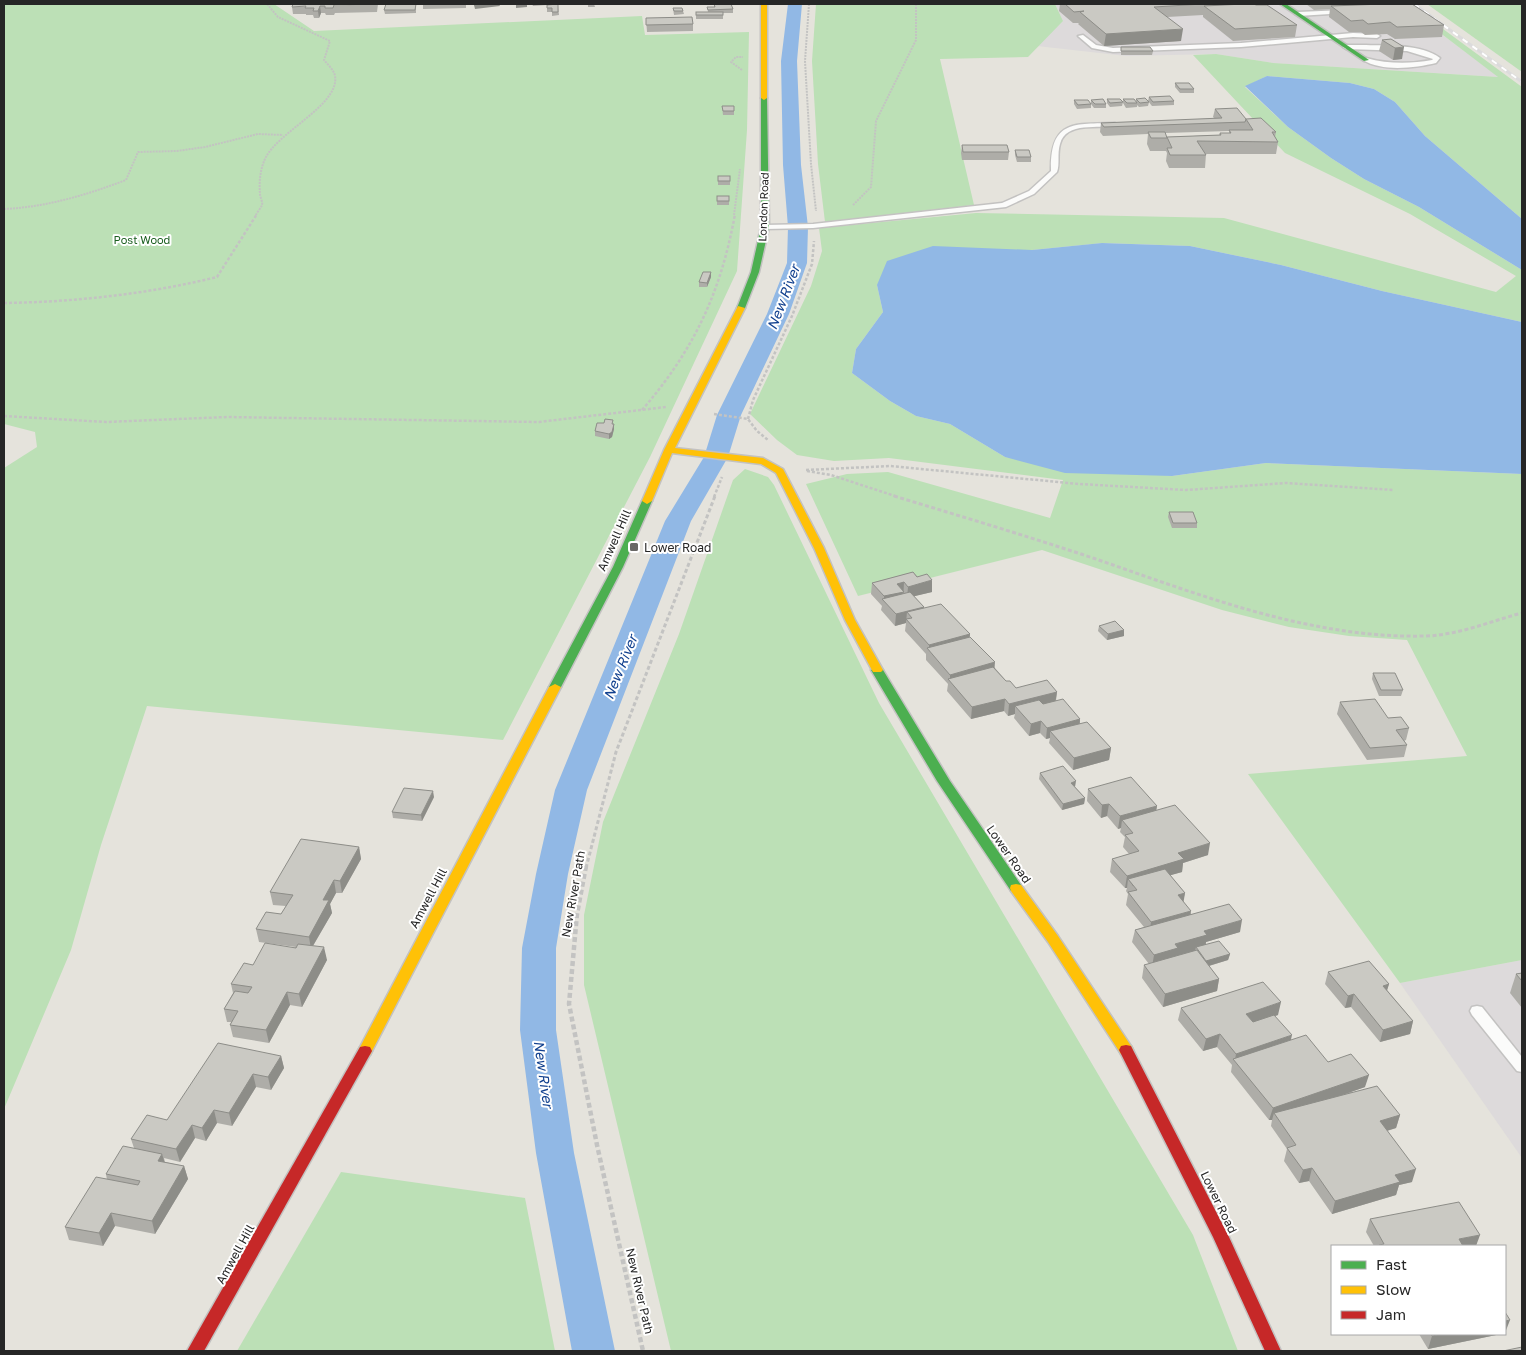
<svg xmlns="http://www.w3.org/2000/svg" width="1526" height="1355" font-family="'Golos Text',sans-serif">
	<rect width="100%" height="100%" fill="#e5e3dc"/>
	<!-- industrial -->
	<g fill="#dddadb">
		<path d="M1055,4H1401L1499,77L1273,63L1216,54L1126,56L1037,46L1063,21Z"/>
		<path d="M1522,960V1158L1400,983Z"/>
	</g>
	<!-- green -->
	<g fill="#bce0b6">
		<path d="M4,4H274L314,31L642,16L645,35L749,32L747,130L737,271L650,457L503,740L147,706L101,845L71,950L4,1109V468L37,447L35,432L4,424Z"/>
		<path d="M816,4H1055L1063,21L1028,57L940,59L974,205L825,222L818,164L812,61Z"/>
		<path d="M1409,4L1522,87V219L1425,136L1395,102L1374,89L1350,83L1267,76L1245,87L1288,127L1331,158L1364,179L1419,207L1522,270V322L1382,291L1281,265L1190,246L1103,243L1032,250L877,285L883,312L856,349L852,373L890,401L916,416L950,424L1005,457L1172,476L1266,463L1522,474V960L1400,983L1248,774L1467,756L1407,640L1349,636L1289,627L1222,610L1042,550L858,596L806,484L847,474L888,472L1050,518L1063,480L889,458L834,461L797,455L777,440L750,414L811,286L822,251L819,228L976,213L1224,218L1496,292L1516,276L1410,214L1285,153L1193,55L1216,54L1273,63L1498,77L1414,13Z"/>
		<path d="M1427,4H1522V72Z"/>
		<path d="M745,469L768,477L774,485L879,703L1193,1235L1238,1351H671L584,985V915L603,822L679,634L733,480Z"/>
		<path d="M341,1172L525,1198L555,1351H237Z"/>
	</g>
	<!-- water -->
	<g fill="#91b8e5">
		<path d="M1267,76L1350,83L1374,89L1395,102L1425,136L1522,219V270L1419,207L1364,179L1331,158L1288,127L1245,86Z"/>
		<path d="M1102,243L1190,246L1281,265L1382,291L1522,322V474L1266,463L1172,476L1065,473L1005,457L950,424L916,416L890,401L852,373L856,349L883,312L877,285L887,261L933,246L1032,250Z"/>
	</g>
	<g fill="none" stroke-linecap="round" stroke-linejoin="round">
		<!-- canal -->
		<path fill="#91b8e5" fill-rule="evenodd" d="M788,4H802L797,61L801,165L808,227L807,263L789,314L741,415L728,457L691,521L587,790L568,874L556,948V1030L574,1153L615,1351H572L536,1153L520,1030L522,948L536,874L555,790L665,521L704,457L717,415L767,314L787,263L788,227L783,165L781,61Z"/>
		<defs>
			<g id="lane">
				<path d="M1344,10L1346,13L1298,16L1295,14L1298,12Z"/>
				<path d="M1353,33L1377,34L1380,36L1377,38L1353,37L1241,47L1113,52L1092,48L1078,36L1083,35L1096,45L1113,48L1241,43Z"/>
				<path d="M1366,45C1389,46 1422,44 1440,58L1436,63C1415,68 1382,72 1363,60L1366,58C1388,64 1410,64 1432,60L1433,59L1407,51L1346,49L1343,47L1346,45Z"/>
				<path d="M1115,123L1117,124V126C1099,129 1066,121 1060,144C1057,154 1060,164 1057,172L1034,194L1006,207L813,228L765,229L761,227L765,225L813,224L1002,203L1029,191L1051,171C1050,120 1073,124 1115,123Z"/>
				<path d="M1477,1006L1482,1007L1522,1057V1072L1517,1071L1472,1015L1470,1011L1472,1007Z"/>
			</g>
			<g id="fast">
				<path d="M1280,4H1286L1369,60L1364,61Z"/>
				<path d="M764,96L767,98L769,227L759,272L745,308L741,310L737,308L751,272L761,227V98Z"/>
				<path d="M647,498L652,501L623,567L561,687L555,690L551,689L549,687L613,567L642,501Z"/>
				<path d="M877,667L883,670L950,781L1021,885L1022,888L1021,891H1011L937,781L871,670Z"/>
			</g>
			<g id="slow">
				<path d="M761,4H767V98L764,100L761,98Z"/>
				<path d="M738,306L745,308L675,448L763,458L783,469L824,548L855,620L883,670L881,672H873L845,620L814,548L776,473L761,464L672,453L652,501L647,504L642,501L664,450Z"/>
				<path d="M555,684L561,687L372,1051L370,1055L365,1056L360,1055L358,1051L549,687Z"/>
				<path d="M1016,884L1021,885L1058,936L1131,1046L1133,1050L1131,1054L1126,1055L1121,1054L1048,942L1011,891L1010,888L1011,885Z"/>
			</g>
			<g id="jam">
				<path d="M1126,1045L1131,1046L1133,1050L1229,1237L1281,1351H1265L1213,1237L1119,1050L1121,1046Z"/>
				<path d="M365,1046L370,1047L372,1051L204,1351H187L360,1047Z"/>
			</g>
		</defs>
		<!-- lane casing -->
		<use href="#lane" stroke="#c3c2c1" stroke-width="3"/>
		<!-- fast casing -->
		<use href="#fast" stroke="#c3c2c1" stroke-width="3"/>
		<!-- slow casing -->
		<use href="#slow" stroke="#c3c2c1" stroke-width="3"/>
		<!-- jam casing -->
		<use href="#jam" stroke="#c3c2c1" stroke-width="3"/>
		<!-- path-far3 -->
		<g stroke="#c3c3c2" stroke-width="2" stroke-dasharray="2 1" stroke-linecap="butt">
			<path d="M809,4L805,61L811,164L816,211"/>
			<path d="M742,70L731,62L736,57H743"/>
			<path d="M853,205L871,187L876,121L916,40V4"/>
			<path d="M4,209C47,207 86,195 126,180L138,152L177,151L205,147L258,134L283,135"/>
			<path d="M256,215C257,212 261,208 262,205C263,202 260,197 260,194C259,182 260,170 265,159C277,132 340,105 335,76C334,70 328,65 324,60L330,41L278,17L267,4"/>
			<path d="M734,215L740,169"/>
		</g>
		<!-- path-far2 -->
		<g stroke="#c3c3c2" stroke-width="2.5" stroke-dasharray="3 2" stroke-linecap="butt">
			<path d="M4,303C75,302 148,294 217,277L257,214"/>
			<path d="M642,410C694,350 721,292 735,214"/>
			<path d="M714,414L748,419L757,431L768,440"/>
			<path d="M4,416L106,422L227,417L539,422L666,407"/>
			<path d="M748,419L753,400L792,316L812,264L814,241"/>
			<path d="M806,470L890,466L1079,484L1186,490L1286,483L1394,490"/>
			<path d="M807,471L831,475L898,497"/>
			<path d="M714,497L722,477"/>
		</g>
		<!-- path-far1 -->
		<g stroke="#c3c3c2" stroke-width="3" stroke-dasharray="4 2.5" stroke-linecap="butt">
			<path d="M894,496C960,516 1027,536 1093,558C1200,595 1311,639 1426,636C1459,635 1491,621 1522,613"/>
			<path d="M586,868L616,752L715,496"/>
		</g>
		<!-- path -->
		<path stroke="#c3c3c2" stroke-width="4.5" stroke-dasharray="5 3" stroke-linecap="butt" d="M586,866L577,914L569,1004L597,1145L643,1351"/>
		<!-- lane -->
		<use href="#lane" fill="#fbfbfa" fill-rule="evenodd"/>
		<!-- fast -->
		<use href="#fast" fill="#4caf50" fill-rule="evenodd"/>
		<!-- slow -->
		<use href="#slow" fill="#ffc107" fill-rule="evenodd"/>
		<!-- jam -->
		<use href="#jam" fill="#c62828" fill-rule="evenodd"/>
		<defs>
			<path id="rail" d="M1414,4L1522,82"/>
		</defs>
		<!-- rail casing -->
		<use href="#rail" stroke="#dcdbdc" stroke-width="3"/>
		<!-- rail -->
		<use href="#rail" stroke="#fff" stroke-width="2" stroke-dasharray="6" stroke-linecap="butt"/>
	</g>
	<!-- wall -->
	<g fill="#aeada8" fill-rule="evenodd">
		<path d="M378,4L377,12L335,13L334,15H326L325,13H321L319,18H314L313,15H306V14H293L292,7Z"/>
		<path d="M416,4V13L385,14L384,10Z"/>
		<path d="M423,4H466V8L423,9Z"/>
		<path d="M532,4H550V5L567,4V5H558L559,15L552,16V12H547V5L533,6Z"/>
		<path d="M588,4H594L595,7H588Z"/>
		<rect x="608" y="4" width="16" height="1"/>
		<path d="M714,4H739L731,5L733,9V13H723V19H696V12H708L707,7H714Z"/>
		<path d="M1060,4H1254L1297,25L1295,37L1233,41L1203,17V15L1167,17L1181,41L1104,46L1078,24L1079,23H1073L1059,11Z"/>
		<path d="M1306,4H1412L1444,25L1442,37L1395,39L1387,34L1365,35L1361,32H1349L1329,17L1330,9L1314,10Z"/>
		<path d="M673,8L683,11L684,14L674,15Z"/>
		<path d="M646,18L693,24V31L647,32Z"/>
		<path d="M1391,39L1402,59L1393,60L1379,51L1382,40Z"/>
		<path d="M1121,47L1153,51L1152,55H1121Z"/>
		<path d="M1175,83L1194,89V93H1180L1175,87Z"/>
		<path d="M1149,97L1174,101V105L1152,106L1148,101Z"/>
		<path d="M1107,99L1123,102L1122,106L1110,107L1107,103Z"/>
		<path d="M1123,99L1136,101V99L1149,102L1148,106L1139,107L1137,105V107L1126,108L1123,103Z"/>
		<path d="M1074,100L1091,104V100L1106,104V108H1094L1091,104V108L1077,109L1074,104Z"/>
		<path d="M722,106H734V115H723Z"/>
		<path d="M1215,109L1246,119L1276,132L1275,137L1278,142L1276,154H1206L1205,168H1169L1166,161L1167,153L1166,151H1150L1147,144L1148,134L1103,136L1100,132L1101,123L1215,119L1213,117ZM1229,131V133H1220L1219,135L1167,137L1165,133Z"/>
		<path d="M962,145L1009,152L1008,160H962L961,153Z"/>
		<path d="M1015,150L1031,157V162H1017L1015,155Z"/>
		<rect x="718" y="176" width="12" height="9"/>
		<rect x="717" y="196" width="12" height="9"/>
		<path d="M711,272V277L707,287H699V282Z"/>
		<path d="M614,429L612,437L609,439L595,436V431Z"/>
		<path d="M1169,512L1197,523V528H1172L1168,517Z"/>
		<path d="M913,572L932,592L914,596L924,608L970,634L969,637L1006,681L1016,688L1057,692L1056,701L1080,719V724L1111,748L1109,760L1073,770L1049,743L1050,738L1046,739L1040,733L1029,736L1014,718L1015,714L1008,716L1004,711L971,719L947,691L948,684L926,660V654L905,631L906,623L895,626L881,610L882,606L871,594L872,583Z"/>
		<path d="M1099,626L1124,630V636L1107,640L1098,631Z"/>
		<path d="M1373,673L1403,690L1401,696H1379L1372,679Z"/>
		<path d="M1340,702L1388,718L1409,728L1406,740L1404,741L1407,745L1404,757L1367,760L1337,714Z"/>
		<path d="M1040,773L1075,787L1085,798L1084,804L1062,810L1039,779Z"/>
		<path d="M1088,789L1157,806L1156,810L1208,855L1183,863L1182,872L1170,875L1185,893L1183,901L1191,914L1240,932L1206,942V945L1230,954L1228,960L1209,966L1219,979L1217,991L1163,1007L1142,978L1144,965L1149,964L1132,942L1135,930L1144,927L1126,905L1128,894L1126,891L1127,888H1125L1110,872L1112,859L1129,854L1123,847L1125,837L1120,832L1121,828L1118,829L1107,816L1101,818L1087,801Z"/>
		<path d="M434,797L422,821L393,818L392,812Z"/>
		<path d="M359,847L361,859L342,893H336L330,904L332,913L313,946L327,960L302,1007L290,1005L269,1043L233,1037L230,1025L231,1022H227L224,1009L233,993L231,984L253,965L296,947L259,942L256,929L281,914L286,906L273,905L270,892Z"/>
		<path d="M1328,972L1389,984L1387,990L1413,1021L1410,1034L1380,1042L1351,1007L1345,1008L1325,984Z"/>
		<path d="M1522,973V1008L1510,993L1516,974Z"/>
		<path d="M1181,1008L1278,1015L1275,1016L1291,1040L1328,1062L1365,1087L1351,1092L1400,1115L1396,1128L1387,1131L1412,1182L1399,1185L1396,1195L1332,1214L1309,1181L1299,1183L1284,1161L1287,1149L1271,1126L1272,1120H1269L1231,1072L1232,1065L1217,1047L1203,1051L1178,1020Z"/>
		<path d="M281,1056L284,1068L271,1090L256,1087L232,1126L217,1123L206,1141L195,1138L180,1162L164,1158L165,1162L184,1166L188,1179L155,1234L115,1226L103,1246L69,1240L65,1227L107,1180L106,1174L134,1148L131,1139L167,1120Z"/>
		<path d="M1370,1219L1476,1246H1374L1366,1232Z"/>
		<path d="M1419,1334H1501L1428,1349Z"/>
	</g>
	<!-- shaded-wall -->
	<g fill="#8d8d88">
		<path d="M488,4H499L500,6L475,9L474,5Z"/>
		<path d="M516,4H527V7L516,8Z"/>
		<path d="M320,6L321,13L319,18L318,11Z"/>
		<path d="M1183,29L1181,41L1104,46L1106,34Z"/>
		<path d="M1404,47L1402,59L1393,60L1395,48Z"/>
		<path d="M711,272V277L707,287V283Z"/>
		<path d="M614,424V429L612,437L609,439V434Z"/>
		<path d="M932,580V592L907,598L908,587Z"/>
		<path d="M904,582L903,603L884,601V596L897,584Z"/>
		<path d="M924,607V618H912L907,612L906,623L895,626L896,614Z"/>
		<path d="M1124,630V636L1107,640L1108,634Z"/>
		<path d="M970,634L969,645L929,651V645Z"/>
		<path d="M995,662L994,674L950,681V675Z"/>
		<path d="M1057,692L1055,704L1015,706V714L1008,716L1009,704Z"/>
		<path d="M1005,699L1004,711L971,719L972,707Z"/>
		<path d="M1080,719L1079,731H1050V738L1046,739L1047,728Z"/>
		<path d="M1041,721L1040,733L1029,736L1031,724Z"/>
		<path d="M1111,748L1109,760L1073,770L1074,758Z"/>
		<path d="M1076,781L1075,787L1071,783Z"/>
		<path d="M433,791L434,797L422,821L421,815Z"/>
		<path d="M1085,798L1084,804L1062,810L1063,804Z"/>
		<path d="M1109,804L1107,816L1101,818L1102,805Z"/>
		<path d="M1157,806L1155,818L1122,820L1121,828L1118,829L1120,816Z"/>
		<path d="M1210,843L1208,855L1183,863L1182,872L1133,886L1128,879L1127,888H1125L1127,876L1178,853Z"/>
		<path d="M359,847L361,859L342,893L340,881Z"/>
		<path d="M334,880L336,893L330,904L332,913L311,949L309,937L323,900Z"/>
		<path d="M1185,893L1183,905L1178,895Z"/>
		<path d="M1191,911L1189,924L1149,935L1151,922Z"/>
		<path d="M1242,920L1240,932L1206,942L1205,948L1196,947L1195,951L1152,967L1154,955L1204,931Z"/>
		<path d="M324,947L327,960L302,1007L299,994Z"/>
		<path d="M1230,954L1228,960L1205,967L1206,961Z"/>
		<path d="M1219,979L1217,991L1163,1007L1165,994Z"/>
		<path d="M1389,984L1385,997L1383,986Z"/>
		<path d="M287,992L290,1005L269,1043L266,1030Z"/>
		<path d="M1354,994L1351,1007L1345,1008L1348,996Z"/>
		<path d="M1281,1002L1278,1015L1243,1026L1246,1014Z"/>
		<path d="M1413,1021L1410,1034L1380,1042L1383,1030Z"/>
		<path d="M1220,1034L1217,1047L1203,1051L1206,1039Z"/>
		<path d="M1292,1035L1289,1048L1235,1060L1236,1054Z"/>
		<path d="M281,1056L284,1068L271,1090L268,1077Z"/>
		<path d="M253,1074L256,1087L232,1126L229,1113Z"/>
		<path d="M1369,1075L1365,1087L1277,1118L1274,1113L1272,1120H1269L1273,1108Z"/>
		<path d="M214,1110L217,1123L206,1141L202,1128Z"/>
		<path d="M1400,1115L1396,1128L1376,1134L1380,1121Z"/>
		<path d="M192,1125L195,1138L180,1162L176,1149Z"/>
		<path d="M162,1154L166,1167L158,1161Z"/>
		<path d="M184,1166L188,1179L155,1234L152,1221Z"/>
		<path d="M1312,1168L1309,1181L1299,1183L1303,1170Z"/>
		<path d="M1416,1169L1412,1182L1399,1185L1396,1195L1332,1214L1335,1201L1395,1175Z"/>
		<path d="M111,1213L115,1226L103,1246L99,1233Z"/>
		<path d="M1480,1235L1476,1246H1456L1459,1239Z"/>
		<path d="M1510,1320L1505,1333V1321Z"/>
		<path d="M1443,1334H1501L1428,1349L1432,1336Z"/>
	</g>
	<!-- building -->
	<g fill="#cac9c3" stroke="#8d8d88">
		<path d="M293,4H376L334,5L333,8H325V6H320L318,11H313L314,8H305L306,6L292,7Z"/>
		<path d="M386,4H416L415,10H384Z"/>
		<path d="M475,4H488L474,5Z"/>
		<path d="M558,4V12H552V8H547V5Z"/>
		<path d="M714,4H731L733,9L708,10L707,7H715Z"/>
		<path d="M1065,4H1203L1154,7L1183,29L1106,34L1080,12L1084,11L1074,12Z"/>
		<path d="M1244,4H1254L1256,5H1267L1297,25L1235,29L1204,6Z"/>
		<path d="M1383,4H1412L1444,25L1397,27L1390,22L1368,24L1363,20L1351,21L1331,6Z"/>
		<path d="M673,8H682L683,11H674Z"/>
		<rect x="696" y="12" width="27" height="3"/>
		<path d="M692,17L693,24L646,25V18Z"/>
		<path d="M1391,39L1404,47L1395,48L1382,40Z"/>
		<path d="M1121,47H1150L1153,51H1121Z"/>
		<path d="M1175,83H1189L1194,89H1180Z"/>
		<path d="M1170,96L1174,101L1153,102L1149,97Z"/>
		<path d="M1145,98L1149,102L1140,103L1136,99Z"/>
		<path d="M1103,99L1106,104H1095L1091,100Z"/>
		<path d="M1107,99H1120L1123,102L1110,103Z"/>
		<path d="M1123,99H1134L1137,103H1127Z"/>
		<path d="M1074,100H1088L1091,104L1078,105Z"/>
		<path d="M722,106H734V111H723Z"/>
		<path d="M1237,108L1246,119L1245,122L1104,127L1101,123L1222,118L1215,109Z"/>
		<path d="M1261,118L1276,132H1272L1278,142L1197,141L1206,155H1170L1167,148H1172L1167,137L1221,135L1220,133H1231L1229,130H1253L1246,119Z"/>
		<path d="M1148,132H1165L1167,138H1151Z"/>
		<path d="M962,145H1007L1009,152H963Z"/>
		<path d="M1015,150H1029L1031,157H1017Z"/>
		<rect x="718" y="176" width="12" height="5"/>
		<rect x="717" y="196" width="12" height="5"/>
		<path d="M703,272H711L707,283L699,282Z"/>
		<path d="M605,419L613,420L612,424H614L612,432L609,434L595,431L597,423H604Z"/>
		<path d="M1169,512H1193L1197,523H1173Z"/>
		<path d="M913,572L917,577L927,574L932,580L908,587L904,582L897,584L904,592L884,596L872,583Z"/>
		<path d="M910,592L924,607L896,614L882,599Z"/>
		<path d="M941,604L970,634L929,645L906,619L912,618L907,612Z"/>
		<path d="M1115,621L1124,630L1108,634L1099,626Z"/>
		<path d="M970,637L995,662L950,675L927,648Z"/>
		<path d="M993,667L1006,681H1010L1016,688L1047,680L1057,692L1009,704L1005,699L972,707L948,679Z"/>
		<path d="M1373,673H1395L1403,690H1381Z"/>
		<path d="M1063,699L1080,719L1047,728L1041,721L1031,724L1015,706L1039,700L1043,704Z"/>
		<path d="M1375,699L1388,718L1401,717L1409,728L1396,730L1407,745L1370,748L1340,702Z"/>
		<path d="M1087,722L1111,748L1074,758L1050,731Z"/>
		<path d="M1063,766L1076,781L1071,783L1085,798L1063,804L1040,773Z"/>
		<path d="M1131,777L1157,806L1120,816L1109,804L1102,805L1088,789Z"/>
		<path d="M404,788L433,791L421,815L392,812Z"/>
		<path d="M1175,805L1210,843L1178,853L1184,859L1127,876L1112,859L1139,851L1125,835L1133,833L1122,820Z"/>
		<path d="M301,839L359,847L340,881L334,880L323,900H329L309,937L256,929L266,912L281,914L293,895L270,892Z"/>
		<path d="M1165,869L1185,893L1178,895L1191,911L1151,922L1128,892L1137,890L1128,879Z"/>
		<path d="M1229,904L1242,920L1204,931L1207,935L1175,944L1178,948L1154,955L1135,930Z"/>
		<path d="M1219,941L1230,954L1206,961L1196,947Z"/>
		<path d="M265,943L296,948L298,944L324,947L299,994L287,992L266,1030L230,1025L238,1011L224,1009L235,991L248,993L252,987L231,984L244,963L253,965Z"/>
		<path d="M1197,950L1219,979L1165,994L1144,965Z"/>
		<path d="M1369,961L1389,984L1383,986L1413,1021L1383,1030L1354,994L1348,996L1328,972Z"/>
		<path d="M1522,973V981L1516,974Z"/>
		<path d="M1263,982L1281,1002L1246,1014L1253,1022L1274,1015L1292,1035L1236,1054L1220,1034L1206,1039L1181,1008Z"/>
		<path d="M1306,1035L1328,1062L1351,1054L1369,1075L1273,1108L1233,1059Z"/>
		<path d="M218,1043L281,1056L268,1077L253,1074L229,1113L214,1110L202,1128L192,1125L176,1149L131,1139L147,1115L167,1120Z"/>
		<path d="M1377,1086L1400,1115L1380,1121L1416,1169L1395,1175L1400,1182L1335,1201L1312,1168L1303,1170L1287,1148L1296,1145L1274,1113Z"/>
		<path d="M123,1146L162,1154L158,1161L184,1166L152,1221L111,1213L99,1233L65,1227L96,1177L138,1185L140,1181L106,1174Z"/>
		<path d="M1459,1202L1480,1235L1459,1239L1463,1246H1380L1379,1245L1384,1244L1370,1219Z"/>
		<path d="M1505,1312L1510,1320L1505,1321Z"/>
		<path d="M1431,1334H1443L1432,1336Z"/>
		<path d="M1522,1347V1351H1503Z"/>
	</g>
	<!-- markers -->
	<rect fill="#696866" stroke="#fff" stroke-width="2" x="629" y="542" width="10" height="10" rx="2.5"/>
	<g text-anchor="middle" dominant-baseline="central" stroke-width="4" stroke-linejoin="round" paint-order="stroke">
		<!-- far-street labels -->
		<g font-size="11" fill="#262626" stroke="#fff">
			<text transform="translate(763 207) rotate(-88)">London Road</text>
		</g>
		<!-- far-park labels -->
		<g font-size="11" fill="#1b5f20" stroke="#fff">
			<text x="142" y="239">Post Wood</text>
		</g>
		<!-- street labels -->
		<g font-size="12" fill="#262626" stroke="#fff">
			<text transform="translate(614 540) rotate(-66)">Amwell Hill</text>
			<text transform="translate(1009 854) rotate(55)">Lower Road</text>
			<text transform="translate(573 894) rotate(-80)">New River Path</text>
			<text transform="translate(428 898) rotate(-62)">Amwell Hill</text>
			<text transform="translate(1219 1202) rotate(64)">Lower Road</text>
			<text transform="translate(235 1254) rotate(-61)">Amwell Hill</text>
			<text transform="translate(640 1291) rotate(77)">New River Path</text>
		</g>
		<!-- poi labels -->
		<g font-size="12" fill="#262626" stroke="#fff" text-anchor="start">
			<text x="644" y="547">Lower Road</text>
		</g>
		<!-- water labels -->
		<g font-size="14" font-style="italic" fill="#12418f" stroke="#fff">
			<text transform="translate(783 297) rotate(-69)">New River</text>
			<text transform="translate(620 667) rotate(-68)">New River</text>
			<text transform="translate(544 1074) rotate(82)">New River</text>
		</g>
	</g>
	<!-- border -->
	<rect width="1526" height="1355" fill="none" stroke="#262626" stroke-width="10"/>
	<!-- legend -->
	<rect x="1331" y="1245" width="175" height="90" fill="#ffffff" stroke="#a8a8a8"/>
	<rect x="1341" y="1261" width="25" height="8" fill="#4caf50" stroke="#a8a8a8"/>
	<text x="1376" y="1270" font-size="15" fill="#262626">Fast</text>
	<rect x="1341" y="1286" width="25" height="8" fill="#ffc107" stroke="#a8a8a8"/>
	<text x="1376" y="1295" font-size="15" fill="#262626">Slow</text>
	<rect x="1341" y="1311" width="25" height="8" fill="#c62828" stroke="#a8a8a8"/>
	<text x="1376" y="1320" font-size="15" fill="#262626">Jam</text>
</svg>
